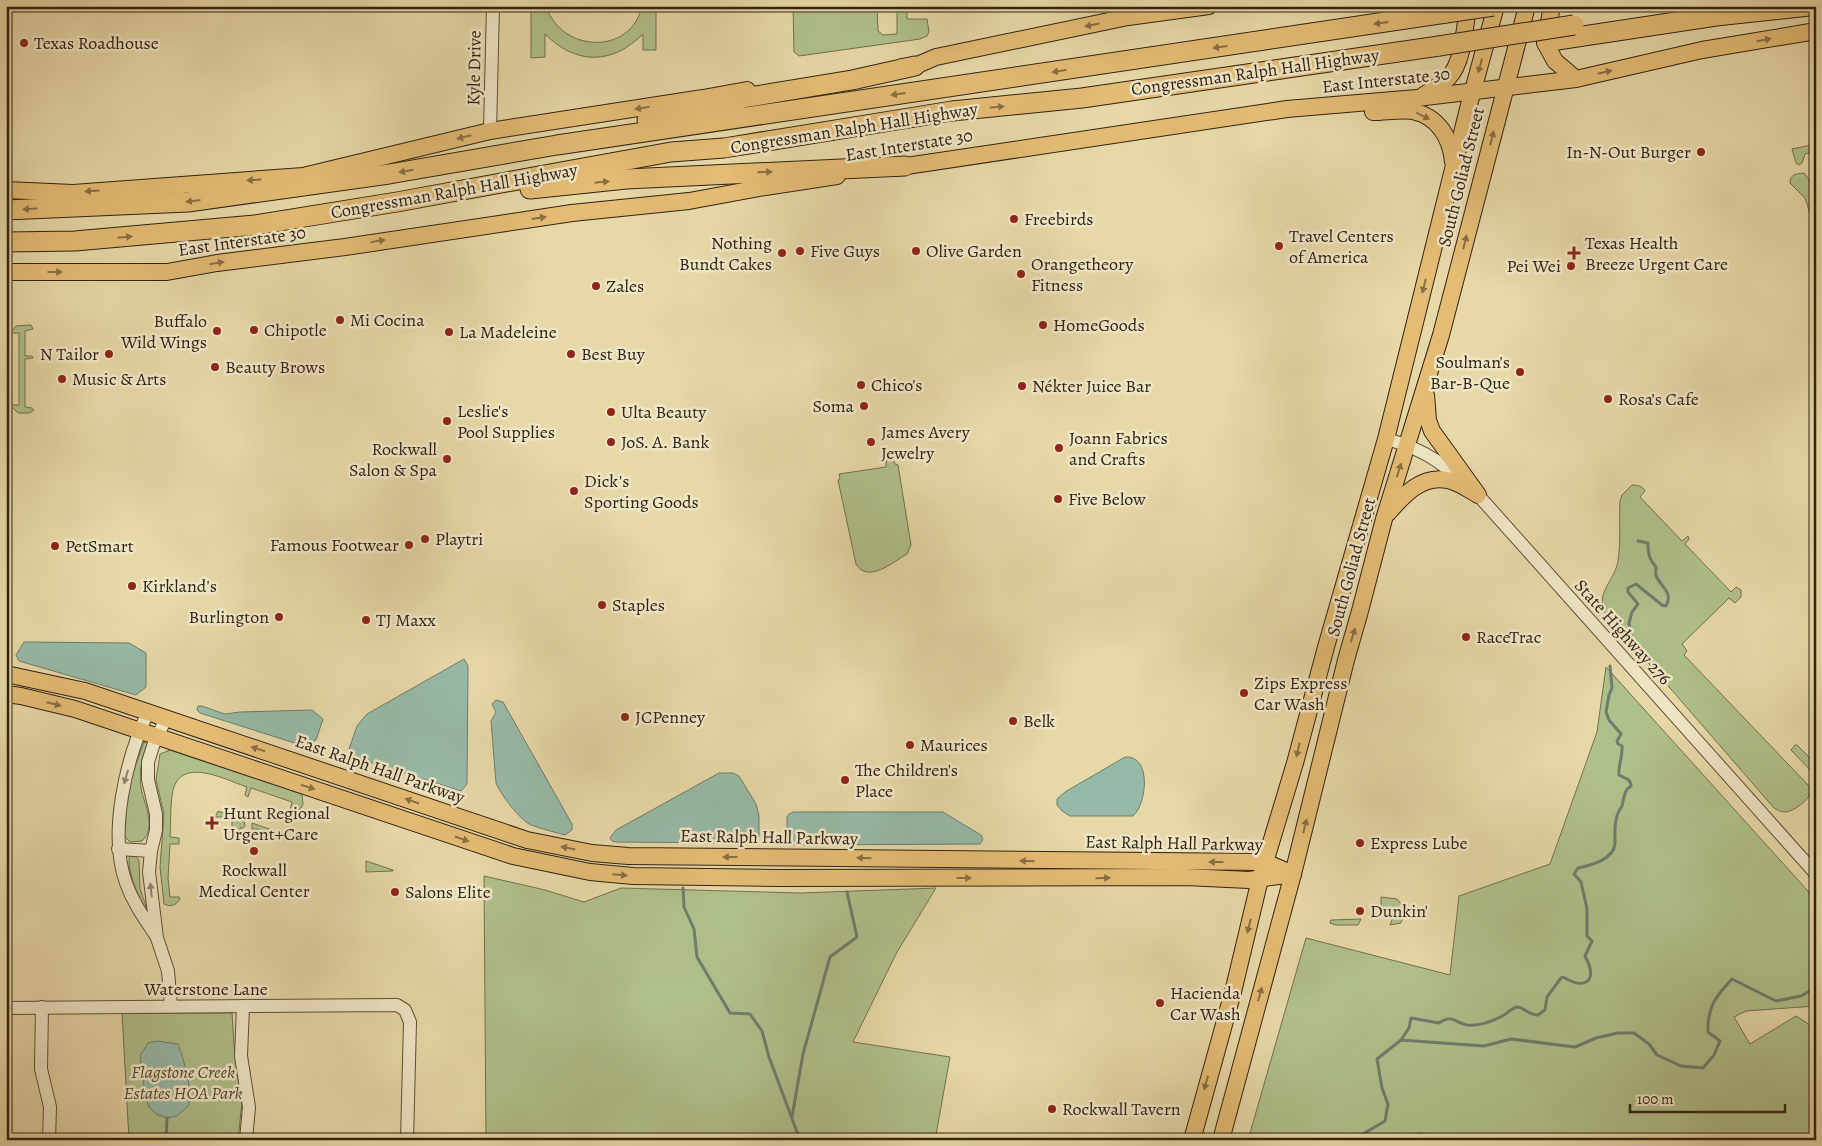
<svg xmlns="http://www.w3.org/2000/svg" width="1822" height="1146" font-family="Alegreya,serif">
	<rect width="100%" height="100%" fill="#e7d8a7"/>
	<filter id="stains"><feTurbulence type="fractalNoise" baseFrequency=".004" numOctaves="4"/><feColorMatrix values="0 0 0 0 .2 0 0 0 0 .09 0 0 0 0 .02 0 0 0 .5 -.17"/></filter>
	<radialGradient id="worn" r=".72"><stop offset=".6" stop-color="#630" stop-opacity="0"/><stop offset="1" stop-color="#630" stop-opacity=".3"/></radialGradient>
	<!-- green -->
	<g fill="#b0c08b" stroke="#707150">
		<path d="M531,6H546C561,53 631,56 642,6H656V50H643V34C612,65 576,65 545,34V57L531,58Z"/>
		<path d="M793,6H877L878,31L883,35L897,34V6H907V19H927L929,32L927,36L920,39L799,56L794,52Z"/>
		<path d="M1816,144V151L1805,154L1802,163L1799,165L1796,163L1792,149Z"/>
		<path d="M1804,173L1810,181L1816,180V218L1811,216L1805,198L1790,183C1790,174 1796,174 1804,173Z"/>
		<path d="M31,325L33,329L25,331V356H32L33,358L25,359V407L32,408L34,410L30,413H18L10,405H19V333H10L16,326Z"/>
		<path d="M893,459L895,464L898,465L911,545L907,554C893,562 868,584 856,564L838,480L840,479L839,474L886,467V460Z"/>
		<path d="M1632,485C1637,485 1643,486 1645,491L1640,497L1682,541L1688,536L1689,539L1685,544L1731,592L1736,587L1741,590V597L1735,603L1729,598L1682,644L1687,651L1684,655L1808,785C1810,788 1811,789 1810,793C1809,800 1793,812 1785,812C1781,812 1778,810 1774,808L1605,613C1595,593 1615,580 1618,561C1621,542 1619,521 1620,501L1622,495Z"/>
		<path d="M1606,667L1816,900V1006L1746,1011L1734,1017L1750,1044L1796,1016L1816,1029V1140H1248L1306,938L1450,975L1459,896L1550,864L1597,732Z"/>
		<path d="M144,742L147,745C141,758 139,773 141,788C144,804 157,827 142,841L130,842L123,835L128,787Z"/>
		<path d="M1795,745H1797L1816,764V776L1791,750Z"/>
		<path d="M170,750L302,794L303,804L301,808L296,811L290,810L292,802L251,788L248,797L245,795L247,787C226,780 182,756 173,790C170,804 171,822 170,837L179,838V844H170L168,878L170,897H179L180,899C176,906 170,907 164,904L160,867L164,814L156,780L160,754Z"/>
		<path d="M218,811L244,820L245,826L243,828H240V833H232V817H215Z"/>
		<path d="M252,823L272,830V839H257L258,829H252Z"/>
		<path d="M130,855H134L139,860L140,889L146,906L145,908C139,900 125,865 130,855Z"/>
		<path d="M366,861L393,870V871L366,872Z"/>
		<path d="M484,876L545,890L584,902L621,888L801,893L936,888L897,952L853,1042L950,1057L935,1140H486Z"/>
		<path d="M1381,897L1397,899L1402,905L1403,912L1381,913Z"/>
		<path d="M1394,915H1403L1401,923L1390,925Z"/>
		<path d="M1361,919L1358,925H1336L1330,923L1331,920Z"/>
		<path d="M122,1013H232L234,1045L242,1102L238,1140H129Z"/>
	</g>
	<!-- water -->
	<g fill="#97baa8" stroke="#6e7d6d">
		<path d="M24,642L129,643L146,653V687L136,695L19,661L16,655Z"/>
		<path d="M464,659L468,666L467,784L461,791L354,757L349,749L357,726L367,714Z"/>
		<path d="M496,700L503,702L572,824V830L565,835C554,832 542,829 531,825C520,820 501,795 496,783L491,721L496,712L492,704Z"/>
		<path d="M198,706H202L225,714L240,712L312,710L323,719L316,740L304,746L200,713L197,710Z"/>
		<path d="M1125,757C1152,755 1147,804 1133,816H1070L1062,811L1057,805V799L1065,792Z"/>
		<path d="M719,773H733L739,776L756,804L759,816V837L754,841L743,843L617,842L612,841L610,838L616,830Z"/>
		<path d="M793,812H943L981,835L983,840L980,844L793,845L787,841V817L789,814Z"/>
		<path d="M157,1041L178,1044C185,1064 191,1084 189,1105L177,1116L167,1118L156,1114L149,1107L145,1093L140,1056L148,1043Z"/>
	</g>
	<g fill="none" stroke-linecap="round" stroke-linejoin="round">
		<!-- stream -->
		<g stroke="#6e7d6d" stroke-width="3">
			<path d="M1631,636L1629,623L1632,612L1638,604L1628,592V588L1636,584L1662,605L1666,606C1674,591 1659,586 1656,575C1655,572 1656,569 1656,567C1649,559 1648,554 1648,543L1638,541"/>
			<path d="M683,888L684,907L694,929L697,957L730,1013L750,1014L762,1031L769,1057L800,1140"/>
			<path d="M1401,1040L1409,1028L1411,1018L1439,1023C1453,1013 1454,1023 1467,1025C1481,1026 1492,1022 1504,1015C1508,1012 1513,1008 1517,1007C1524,1007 1528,1015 1538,1015L1545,1010L1547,997L1561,978L1563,977C1587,991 1598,980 1585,956L1592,941L1587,936V909L1581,882L1574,874L1578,868C1591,865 1613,860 1615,844C1615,835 1614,825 1617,816C1618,812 1620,809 1622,806C1624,798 1624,790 1631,786C1631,779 1625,778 1619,775C1618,765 1623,756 1622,746L1618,744L1617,741L1621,734L1609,720L1606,712L1609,695L1612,688L1610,666"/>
			<path d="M792,1117L803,1054L830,957L857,937L847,892"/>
			<path d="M166,1140L167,1118"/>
			<path d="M1353,1140L1385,1121L1388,1104L1382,1088L1377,1059L1401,1040L1484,1046L1511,1039L1575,1047L1596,1038L1618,1033H1634L1649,1044L1657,1055L1681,1066L1703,1068L1714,1055L1720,1041L1708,1032C1707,1007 1716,996 1732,979L1776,1001L1801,996L1816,987"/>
			<path d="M1393,1140L1420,1134L1443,1140"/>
		</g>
		<defs>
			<g id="minor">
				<path d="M490,131L493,6"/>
				<path d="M1386,439C1427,449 1447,467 1478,495L1816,874"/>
				<path d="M148,712C126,759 108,833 126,883C133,903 145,919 156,936"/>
				<path d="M166,718L153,746L148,762V780L156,814V830L151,851L149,872L157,938L168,971L171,1006"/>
				<path d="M118,849L151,851"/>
				<path d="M243,1006L241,1056L249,1107L246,1140"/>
				<path d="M42,1007L41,1069L50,1107L49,1140"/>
				<path d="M6,1008L397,1005L405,1010L410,1022L407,1140"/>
			</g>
			<g id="major">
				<path d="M1552,6L1545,43L1555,61L1576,79"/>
				<path d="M902,67L915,66L936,57L1128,17L1209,6"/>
				<path d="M1424,95C1433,89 1442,85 1449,77C1463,63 1465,26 1468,6"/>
				<path d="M1373,112C1385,112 1401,109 1412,111C1438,116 1451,138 1453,162"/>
				<path d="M893,168L1287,109L1417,98L1576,79L1702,50L1816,31"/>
				<path d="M6,190L73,193L303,176L490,131L703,98L747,90"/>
				<path d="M6,272H167L217,263L345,247L572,213L689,201L765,187L837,176"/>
				<path d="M1426,395L1428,420L1432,431L1478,495"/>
				<path d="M1388,513C1403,496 1421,475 1447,480C1457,481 1467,489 1475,493"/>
				<path d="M6,674L85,691L527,840L592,853L628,856L1265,862L1293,874"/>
				<path d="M6,694L21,696L75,709L513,856L590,872L633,876L778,878L1185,877L1249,880L1293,874"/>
				<path d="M1192,1140L1233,992L1260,879L1295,763L1326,647L1386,439L1469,105L1496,6"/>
				<path d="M1221,1140L1293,874L1346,660L1360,611L1384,519L1441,335L1527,6"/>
			</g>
			<g id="highway">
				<path d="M1557,40L1716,16L1809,6"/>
				<path d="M647,120L719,106L743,98L852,80L915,66"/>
				<path d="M530,189L626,179L905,166"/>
				<path d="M6,210L188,202L389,174L557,145L1446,13"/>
				<path d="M6,242L75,241L255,225L397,202L671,152L724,148L952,111L1082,98L1439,46"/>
			</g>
		</defs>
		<!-- minor casing -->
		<use href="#minor" stroke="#5e5039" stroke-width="14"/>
		<!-- major casing -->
		<use href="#major" stroke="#312214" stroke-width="18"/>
		<!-- highway casing -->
		<use href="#highway" stroke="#312214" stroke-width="21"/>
		<!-- minor -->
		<use href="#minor" stroke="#efe6c6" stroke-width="12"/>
		<!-- major -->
		<use href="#major" stroke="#e4bc74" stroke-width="16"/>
		<!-- highway -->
		<use href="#highway" stroke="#e4bc74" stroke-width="19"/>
		<defs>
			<g id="highway-bridge">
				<path d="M1446,13L1493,6"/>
				<path d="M1439,46L1574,25"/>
			</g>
		</defs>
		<!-- highway-bridge casing -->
		<use href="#highway-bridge" stroke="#312214" stroke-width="21" stroke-linecap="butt"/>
		<!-- highway-bridge -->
		<use href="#highway-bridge" stroke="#e4bc74" stroke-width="19"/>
	</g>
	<!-- one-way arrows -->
	<defs><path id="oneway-solid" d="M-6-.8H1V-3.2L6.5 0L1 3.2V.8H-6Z" transform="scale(1.25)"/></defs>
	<g fill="#8a6f44">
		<use href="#oneway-solid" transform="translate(1381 23) rotate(172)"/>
		<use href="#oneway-solid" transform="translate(1092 25) rotate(168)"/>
		<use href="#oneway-solid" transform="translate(1764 40) rotate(-10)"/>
		<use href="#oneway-solid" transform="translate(1220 47) rotate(172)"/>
		<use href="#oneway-solid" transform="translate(1480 66) rotate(105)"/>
		<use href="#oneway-solid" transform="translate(1059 71) rotate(172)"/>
		<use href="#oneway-solid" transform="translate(1605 72) rotate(-13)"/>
		<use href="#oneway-solid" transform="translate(898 94) rotate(172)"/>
		<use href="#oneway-solid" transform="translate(997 107) rotate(-6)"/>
		<use href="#oneway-solid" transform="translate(642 108) rotate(171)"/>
		<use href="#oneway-solid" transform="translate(1423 116) rotate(26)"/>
		<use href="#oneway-solid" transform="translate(464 137) rotate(166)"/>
		<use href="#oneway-solid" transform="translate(1492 138) rotate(-76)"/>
		<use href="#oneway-solid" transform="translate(406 171) rotate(170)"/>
		<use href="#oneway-solid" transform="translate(765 172) rotate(-2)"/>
		<use href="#oneway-solid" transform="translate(254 180) rotate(176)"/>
		<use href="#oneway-solid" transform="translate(602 182) rotate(-6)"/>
		<use href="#oneway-solid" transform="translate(92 191) rotate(176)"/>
		<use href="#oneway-solid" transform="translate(193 201) rotate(173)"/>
		<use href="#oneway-solid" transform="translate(30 209) rotate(177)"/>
		<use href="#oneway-solid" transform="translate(539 218) rotate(-8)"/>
		<use href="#oneway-solid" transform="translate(125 237) rotate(-5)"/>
		<use href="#oneway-solid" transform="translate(378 241) rotate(-9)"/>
		<use href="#oneway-solid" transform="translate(1465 242) rotate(-76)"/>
		<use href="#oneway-solid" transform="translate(217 263) rotate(-9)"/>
		<use href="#oneway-solid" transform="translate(55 272)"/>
		<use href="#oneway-solid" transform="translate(1424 286) rotate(104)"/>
		<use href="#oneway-solid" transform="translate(1399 470) rotate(-73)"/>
		<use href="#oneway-solid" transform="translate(1353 635) rotate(-73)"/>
		<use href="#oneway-solid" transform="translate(54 704) rotate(14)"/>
		<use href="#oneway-solid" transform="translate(258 749) rotate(-162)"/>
		<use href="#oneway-solid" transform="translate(1298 750) rotate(103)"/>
		<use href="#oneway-solid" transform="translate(308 787) rotate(18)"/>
		<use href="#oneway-solid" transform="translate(412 801) rotate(-161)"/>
		<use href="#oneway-solid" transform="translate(1305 826) rotate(-76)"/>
		<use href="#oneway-solid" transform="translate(462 839) rotate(19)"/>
		<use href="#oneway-solid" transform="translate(568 848) rotate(-168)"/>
		<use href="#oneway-solid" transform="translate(730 857) rotate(-180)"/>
		<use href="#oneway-solid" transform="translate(864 858) rotate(-179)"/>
		<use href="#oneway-solid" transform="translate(1027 861) rotate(-179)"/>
		<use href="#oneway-solid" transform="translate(1216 862) rotate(-180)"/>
		<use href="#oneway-solid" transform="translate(620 875) rotate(5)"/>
		<use href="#oneway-solid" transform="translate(964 878)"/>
		<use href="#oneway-solid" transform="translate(1103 878) rotate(-1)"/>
		<use href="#oneway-solid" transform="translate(1249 926) rotate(104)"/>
		<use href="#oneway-solid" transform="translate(1260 994) rotate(-75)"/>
		<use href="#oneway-solid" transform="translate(1206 1083) rotate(106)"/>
	</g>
	<g fill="#90846d">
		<use href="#oneway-solid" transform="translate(126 777) rotate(106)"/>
		<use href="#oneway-solid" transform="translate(151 890) rotate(-96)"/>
	</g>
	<!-- markers -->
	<g fill="#8f2418" stroke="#efe6c6" stroke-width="2">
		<circle cx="24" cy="43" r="5"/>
		<circle cx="1701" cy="152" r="5"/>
		<circle cx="1014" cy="219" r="5"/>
		<circle cx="1279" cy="246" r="5"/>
		<circle cx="800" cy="251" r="5"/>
		<circle cx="916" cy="251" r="5"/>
		<circle cx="782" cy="253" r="5"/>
		<path d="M1571.5 245.5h5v5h5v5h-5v5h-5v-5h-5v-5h5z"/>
		<circle cx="1571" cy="266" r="5"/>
		<circle cx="1021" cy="274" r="5"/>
		<circle cx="596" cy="286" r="5"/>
		<circle cx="340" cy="320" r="5"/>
		<circle cx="1043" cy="325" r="5"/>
		<circle cx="254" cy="330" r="5"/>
		<circle cx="217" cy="331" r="5"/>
		<circle cx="449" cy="332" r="5"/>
		<circle cx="109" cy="354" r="5"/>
		<circle cx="571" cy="354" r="5"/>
		<circle cx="215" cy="367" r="5"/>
		<circle cx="1520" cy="372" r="5"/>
		<circle cx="62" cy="379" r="5"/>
		<circle cx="861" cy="385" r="5"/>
		<circle cx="1022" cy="386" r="5"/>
		<circle cx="1608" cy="399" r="5"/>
		<circle cx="864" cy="406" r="5"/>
		<circle cx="611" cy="412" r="5"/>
		<circle cx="447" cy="421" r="5"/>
		<circle cx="611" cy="442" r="5"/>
		<circle cx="871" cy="442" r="5"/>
		<circle cx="1059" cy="448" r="5"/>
		<circle cx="447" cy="459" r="5"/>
		<circle cx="574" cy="491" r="5"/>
		<circle cx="1058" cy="499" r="5"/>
		<circle cx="425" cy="539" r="5"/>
		<circle cx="409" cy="545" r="5"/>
		<circle cx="55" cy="546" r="5"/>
		<circle cx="132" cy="586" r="5"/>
		<circle cx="602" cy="605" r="5"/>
		<circle cx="279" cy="617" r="5"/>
		<circle cx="366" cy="620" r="5"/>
		<circle cx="1466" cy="637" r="5"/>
		<circle cx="1244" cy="693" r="5"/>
		<circle cx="625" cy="717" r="5"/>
		<circle cx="1013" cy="721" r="5"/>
		<circle cx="910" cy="745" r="5"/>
		<circle cx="845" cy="780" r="5"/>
		<path d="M209.5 815.5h5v5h5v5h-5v5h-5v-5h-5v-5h5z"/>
		<circle cx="1360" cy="843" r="5"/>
		<circle cx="254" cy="851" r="5"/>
		<circle cx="395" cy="892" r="5"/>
		<circle cx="1360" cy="911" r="5"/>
		<circle cx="1160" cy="1003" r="5"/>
		<circle cx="1052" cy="1109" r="5"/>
	</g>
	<g text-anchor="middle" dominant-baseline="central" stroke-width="5" stroke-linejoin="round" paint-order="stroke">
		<!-- poi labels -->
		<g font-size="18" fill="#312214" stroke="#efe6c6" text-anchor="start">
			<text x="34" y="43">Texas Roadhouse</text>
			<text x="1691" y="152" text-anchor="end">In-N-Out Burger</text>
			<text x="1024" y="219">Freebirds</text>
			<text x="1289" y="236">Travel Centers<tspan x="1289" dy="21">of America</tspan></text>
			<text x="772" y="243" text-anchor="end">Nothing<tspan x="772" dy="21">Bundt Cakes</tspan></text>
			<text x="1585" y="243">Texas Health<tspan x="1585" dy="21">Breeze Urgent Care</tspan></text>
			<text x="810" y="251">Five Guys</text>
			<text x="926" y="251">Olive Garden</text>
			<text x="1031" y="264">Orangetheory<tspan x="1031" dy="21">Fitness</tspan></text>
			<text x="1561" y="266" text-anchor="end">Pei Wei</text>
			<text x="606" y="286">Zales</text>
			<text x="350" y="320">Mi Cocina</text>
			<text x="207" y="321" text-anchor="end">Buffalo<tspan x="207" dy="21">Wild Wings</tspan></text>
			<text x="1053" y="325">HomeGoods</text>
			<text x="264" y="330">Chipotle</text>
			<text x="459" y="332">La Madeleine</text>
			<text x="99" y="354" text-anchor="end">N Tailor</text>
			<text x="581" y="354">Best Buy</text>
			<text x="1510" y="362" text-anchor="end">Soulman's<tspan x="1510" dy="21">Bar-B-Que</tspan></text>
			<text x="225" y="367">Beauty Brows</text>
			<text x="72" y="379">Music &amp; Arts</text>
			<text x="871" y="385">Chico's</text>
			<text x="1032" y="386">Nékter Juice Bar</text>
			<text x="1618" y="399">Rosa’s Cafe</text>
			<text x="854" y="406" text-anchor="end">Soma</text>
			<text x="457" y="411">Leslie's<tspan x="457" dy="21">Pool Supplies</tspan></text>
			<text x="621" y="412">Ulta Beauty</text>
			<text x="881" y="432">James Avery<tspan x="881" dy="21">Jewelry</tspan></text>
			<text x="1069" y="438">Joann Fabrics<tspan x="1069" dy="21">and Crafts</tspan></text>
			<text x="621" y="442">JoS. A. Bank</text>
			<text x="437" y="449" text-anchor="end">Rockwall<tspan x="437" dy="21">Salon &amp; Spa</tspan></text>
			<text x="584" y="481">Dick's<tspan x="584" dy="21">Sporting Goods</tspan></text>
			<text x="1068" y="499">Five Below</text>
			<text x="435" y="539">Playtri</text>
			<text x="399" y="545" text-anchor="end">Famous Footwear</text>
			<text x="65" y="546">PetSmart</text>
			<text x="142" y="586">Kirkland's</text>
			<text x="612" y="605">Staples</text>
			<text x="269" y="617" text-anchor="end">Burlington</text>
			<text x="376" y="620">TJ Maxx</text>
			<text x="1476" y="637">RaceTrac</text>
			<text x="1254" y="683">Zips Express<tspan x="1254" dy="21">Car Wash</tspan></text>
			<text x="635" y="717">JCPenney</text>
			<text x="1023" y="721">Belk</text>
			<text x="920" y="745">Maurices</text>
			<text x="855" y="770">The Children's<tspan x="855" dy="21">Place</tspan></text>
			<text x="223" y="813">Hunt Regional<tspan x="223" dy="21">Urgent+Care</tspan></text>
			<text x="1370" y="843">Express Lube</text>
			<text x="254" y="870" text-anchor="middle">Rockwall<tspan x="254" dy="21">Medical Center</tspan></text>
			<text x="405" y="892">Salons Elite</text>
			<text x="1370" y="911">Dunkin'</text>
			<text x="1170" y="993">Hacienda<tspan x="1170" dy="21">Car Wash</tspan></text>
			<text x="1062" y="1109">Rockwall Tavern</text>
		</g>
		<!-- street labels -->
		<g font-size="18" fill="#312214" stroke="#efe6c6">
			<text transform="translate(474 68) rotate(-89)">Kyle Drive</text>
			<text transform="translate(1255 72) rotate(-8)">Congressman Ralph Hall Highway</text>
			<text transform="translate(1386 80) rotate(-6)">East Interstate 30</text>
			<text transform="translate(854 128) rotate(-9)">Congressman Ralph Hall Highway</text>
			<text transform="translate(909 145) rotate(-9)">East Interstate 30</text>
			<text transform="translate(1461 177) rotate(-76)">South Goliad Street</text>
			<text transform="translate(454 191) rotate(-10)">Congressman Ralph Hall Highway</text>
			<text transform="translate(242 241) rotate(-8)">East Interstate 30</text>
			<text transform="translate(1351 567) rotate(-75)">South Goliad Street</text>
			<text transform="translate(1623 632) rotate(48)">State Highway 276</text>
			<text transform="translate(380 769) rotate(19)">East Ralph Hall Parkway</text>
			<text transform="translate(769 837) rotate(1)">East Ralph Hall Parkway</text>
			<text transform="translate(1174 843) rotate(1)">East Ralph Hall Parkway</text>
			<text x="206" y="989">Waterstone Lane</text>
		</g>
		<!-- park labels -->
		<g font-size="18" font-style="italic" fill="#514a32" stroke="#efe6c6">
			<text x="183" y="1072">Flagstone Creek<tspan x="183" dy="21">Estates HOA Park</tspan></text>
		</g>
	</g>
	<!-- margin -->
	<rect width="1822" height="1146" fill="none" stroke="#e7d8a7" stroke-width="25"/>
	<rect x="8" y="8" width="1807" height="1131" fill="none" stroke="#312214" stroke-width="2.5"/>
	<rect x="12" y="12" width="1797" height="1121" fill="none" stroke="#312214"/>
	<!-- scale -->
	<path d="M1630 1104v8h155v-8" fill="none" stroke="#312214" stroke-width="2.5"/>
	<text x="1637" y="1104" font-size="15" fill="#312214" stroke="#efe6c6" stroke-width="4" paint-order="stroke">100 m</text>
	<rect width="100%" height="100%" filter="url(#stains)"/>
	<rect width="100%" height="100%" fill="url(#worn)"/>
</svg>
